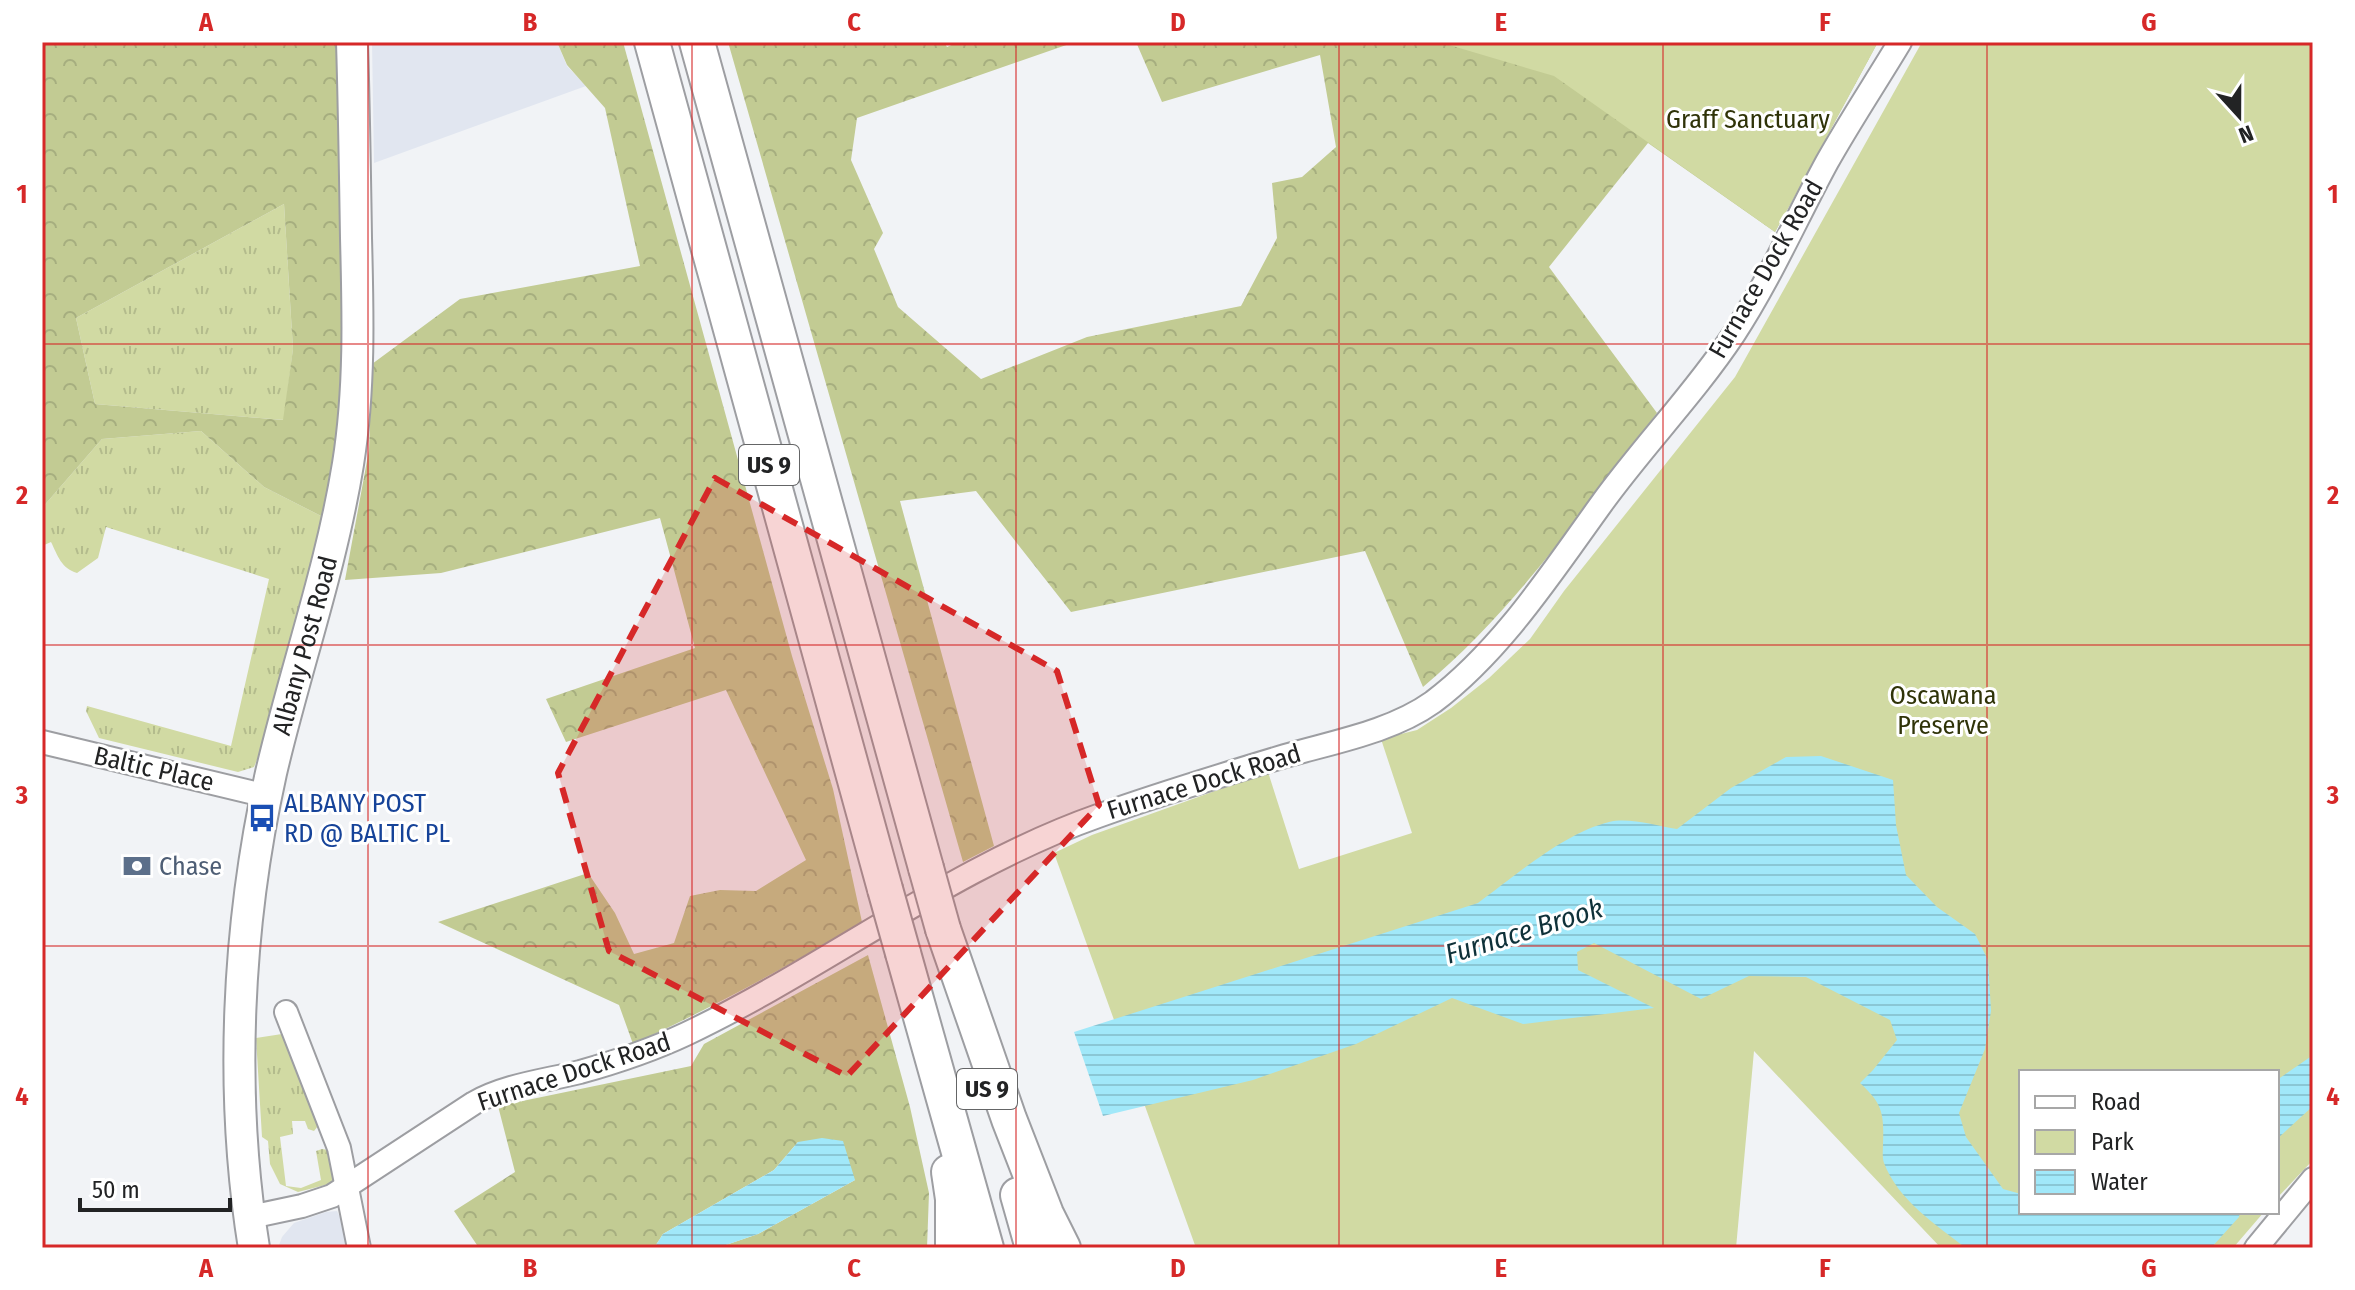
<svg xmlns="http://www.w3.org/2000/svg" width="2355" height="1290" font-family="'Fira Sans Condensed',sans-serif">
	<defs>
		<pattern id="grass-tufts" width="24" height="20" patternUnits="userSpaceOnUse" patternTransform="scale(2)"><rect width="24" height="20" fill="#d1daa3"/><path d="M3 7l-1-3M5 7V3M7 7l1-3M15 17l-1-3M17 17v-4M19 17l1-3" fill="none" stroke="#b3bb8c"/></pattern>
		<pattern id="forest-crowns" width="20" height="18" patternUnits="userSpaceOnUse" patternTransform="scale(2)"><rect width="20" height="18" fill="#c2cb93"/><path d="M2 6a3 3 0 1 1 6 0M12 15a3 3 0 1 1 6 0" fill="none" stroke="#a6ae7f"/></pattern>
		<pattern id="water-rules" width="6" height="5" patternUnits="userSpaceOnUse" patternTransform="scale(2)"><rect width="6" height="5" fill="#a1e8f9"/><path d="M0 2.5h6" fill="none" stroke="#8ac7d5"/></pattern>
	</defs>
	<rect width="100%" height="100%" fill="#f1f3f6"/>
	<!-- built -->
	<g fill="#e1e6f0">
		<path d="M372,42H557L567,66L586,86L374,163Z"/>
		<path d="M337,1211L343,1223L346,1248H278L282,1237L294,1223L326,1212Z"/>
	</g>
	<!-- grass -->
	<g fill="url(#grass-tufts)">
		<path d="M284,204L293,349L284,420L95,404L76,318Z"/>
		<path d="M201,431L264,487L323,517L261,750L254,767L238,772L99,738L86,711L87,706L231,746L269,579L106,527L98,558L77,573C61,568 58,556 51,542L42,546V508L102,439Z"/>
		<path d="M282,1034L318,1126L314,1131L308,1129L305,1121H292L293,1134L280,1137L286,1186L301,1188L321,1180L316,1151L322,1149L328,1150L335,1177L329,1184L298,1192L280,1184L270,1164L268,1141L262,1137L256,1038Z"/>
	</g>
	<!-- forest -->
	<g fill="url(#forest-crowns)" fill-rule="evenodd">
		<path d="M42,42H336L345,318L336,449L323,517L264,487L201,431L102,439L42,508ZM284,204L293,349L283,420L95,404L76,318Z"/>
		<path d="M557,42H623L792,656L833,789L862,922C787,967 712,1008 633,1044L619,1005L438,922L588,873L615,913L634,954L674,943L690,896L720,890L756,891L806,860L726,690L566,742L546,699L695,648L660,518L441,573L345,580L369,450L372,364L460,299L640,266L605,108L567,65Z"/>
		<path d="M728,42H944L947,47L958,42H1075L857,118L851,160L883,233L874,249L898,307L981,379L1087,337L1241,306L1277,238L1272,183L1302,177L1336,147L1320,55L1162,102L1136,42H1878L1775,232L1648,143L1549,267L1657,413C1585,508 1515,610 1423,687L1365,551L1071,612L976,491L900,501L994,846L963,862Z"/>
		<path d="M868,955L910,1107L929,1193L927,1248H717L758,1234L855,1180L798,1142L774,1170L663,1234L654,1248H479L454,1211L515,1172L498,1106L691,1066L704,1044Z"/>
	</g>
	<!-- park -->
	<g fill="#d1daa3">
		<path d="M1439,42H1878L1775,232L1554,76Z"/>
		<path d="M1922,42H2313V1160L2277,1198V1072H2021V1212H2264L2233,1248H1941L1754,1051L1736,1248H1196L1054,853L1092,835L1268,772L1299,869L1412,833L1381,739L1417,730L1451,708L1489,678L1530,639L1564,591L1735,377Z"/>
	</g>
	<!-- water -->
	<g fill="url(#water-rules)">
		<path d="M1821,756L1893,780L1896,825L1906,875L1937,907L1975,934L1988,960L1991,1011L1985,1049L1959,1113L1966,1137L2003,1189L2021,1194V1212H2240L2239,1217L2211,1248H1966C1936,1225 1898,1200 1884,1163C1882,1157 1883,1150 1883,1144C1884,1114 1883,1104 1860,1083L1873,1070L1897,1040L1890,1020L1806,977L1749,976L1701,999L1594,943L1577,952L1578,970L1654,1008L1523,1024L1452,998L1356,1044L1253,1080L1103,1116L1074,1032L1478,903C1515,876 1564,833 1609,822C1629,817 1657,826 1677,829L1731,788L1786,757Z"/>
		<path d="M2313,1055V1106L2277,1139V1080Z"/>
		<path d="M822,1138L843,1141L855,1180L758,1234L717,1248H654L663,1234L774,1170L798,1142Z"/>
	</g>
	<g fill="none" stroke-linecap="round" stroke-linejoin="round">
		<defs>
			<g id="minor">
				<path d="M42,742L267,796"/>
				<path d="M286,1012L339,1148L359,1248"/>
				<path d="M250,1217L302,1206L332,1196L474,1103C506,1085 544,1081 580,1072C616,1062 652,1050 686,1034C825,968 953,867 1098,816C1159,794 1222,775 1285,756C1333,742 1391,732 1433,702C1502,650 1552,572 1602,503C1644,445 1694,394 1734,334C1770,279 1796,219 1827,162C1850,121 1876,82 1900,42"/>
				<path d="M2256,1248L2313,1179"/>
			</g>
			<g id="major">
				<path id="s1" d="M254,1248C229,1093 237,926 271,773C295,670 331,569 348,464C360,389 358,313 356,238C355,173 354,107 352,42"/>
			</g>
			<g id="highway">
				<path d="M652,42L885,889"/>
				<path d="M697,42L926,868"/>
				<path d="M943,929L1009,1119L1046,1214L1063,1248"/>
				<path d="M903,953L986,1248"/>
				<path d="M949,1172L953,1199V1248"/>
				<path d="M1018,1195L1033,1248"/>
			</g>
		</defs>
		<!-- minor casing -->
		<use href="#minor" stroke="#9d9ea2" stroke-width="26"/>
		<!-- major casing -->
		<use href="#major" stroke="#9d9ea2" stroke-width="34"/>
		<!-- highway casing -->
		<use href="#highway" stroke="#9d9ea2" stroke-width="38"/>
		<!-- minor -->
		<use href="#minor" stroke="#fff" stroke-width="22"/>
		<!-- major -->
		<use href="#major" stroke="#fff" stroke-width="30"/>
		<!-- highway -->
		<use href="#highway" stroke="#fff" stroke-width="34"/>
		<defs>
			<g id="highway-bridge">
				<path d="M926,868L943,929"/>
				<path d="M885,889L903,953"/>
			</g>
		</defs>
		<!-- highway-bridge casing -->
		<use href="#highway-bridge" stroke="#9d9ea2" stroke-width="38" stroke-linecap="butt"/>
		<!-- highway-bridge -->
		<use href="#highway-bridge" stroke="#fff" stroke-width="34"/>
	</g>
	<!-- marked area -->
	<path fill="#d62828" fill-opacity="0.2" stroke="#d62828" stroke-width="6" stroke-dasharray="16 10" stroke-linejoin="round" d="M715,478L1057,671L1099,805L847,1076L609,951L558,773Z"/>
	<!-- grid -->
	<path fill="none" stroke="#d62828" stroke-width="2" stroke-opacity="0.55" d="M368,42V1248M692,42V1248M1016,42V1248M1339,42V1248M1663,42V1248M1987,42V1248M42,344H2313M42,645H2313M42,946H2313"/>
	<!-- icons -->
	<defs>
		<symbol id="bus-bare" viewBox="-9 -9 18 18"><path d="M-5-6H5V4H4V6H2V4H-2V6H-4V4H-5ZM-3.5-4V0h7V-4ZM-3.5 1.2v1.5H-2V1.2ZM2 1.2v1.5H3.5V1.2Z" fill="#1a4fb4" stroke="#fff" stroke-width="2.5" paint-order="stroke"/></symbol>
		<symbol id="bank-bare" viewBox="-9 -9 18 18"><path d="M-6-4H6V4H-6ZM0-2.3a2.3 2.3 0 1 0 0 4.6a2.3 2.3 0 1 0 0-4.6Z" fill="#5c6f8a" stroke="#fff" stroke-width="2.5" paint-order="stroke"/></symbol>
	</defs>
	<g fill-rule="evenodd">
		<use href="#bus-bare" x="242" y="798" width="40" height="40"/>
		<use href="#bank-bare" x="117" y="846" width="40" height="40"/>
	</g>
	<g text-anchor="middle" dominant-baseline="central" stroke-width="6" stroke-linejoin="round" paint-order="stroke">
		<!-- shield labels -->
		<g fill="#fff" stroke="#646566" stroke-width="2">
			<rect x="739" y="445" width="60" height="40" rx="6"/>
			<rect x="957" y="1069" width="60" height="40" rx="6"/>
		</g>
		<g font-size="24" font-weight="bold" fill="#222324">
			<text x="769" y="465">US 9</text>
			<text x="987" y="1089">US 9</text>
		</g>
		<!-- park labels -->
		<g font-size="26" fill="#2f3308" stroke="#fff">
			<text x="1748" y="119">Graff Sanctuary</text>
			<text x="1943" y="695">Oscawana<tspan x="1943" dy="30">Preserve</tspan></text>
		</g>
		<!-- street labels -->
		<g font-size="26" fill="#222324" stroke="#fff">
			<text transform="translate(1766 269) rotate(-60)">Furnace Dock Road</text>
			<text stroke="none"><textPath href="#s1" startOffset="610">Albany Post Road</textPath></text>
			<text transform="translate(154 769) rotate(13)">Baltic Place</text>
			<text transform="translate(1204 782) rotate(-17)">Furnace Dock Road</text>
			<text transform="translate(574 1072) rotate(-18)">Furnace Dock Road</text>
		</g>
		<!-- transit labels -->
		<g font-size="26" fill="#164399" stroke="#fff" text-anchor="start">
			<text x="284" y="803">ALBANY POST<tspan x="284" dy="30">RD @ BALTIC PL</tspan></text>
		</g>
		<!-- service labels -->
		<g font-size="26" fill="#4e5e75" stroke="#fff" text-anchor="start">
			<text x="159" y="866">Chase</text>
		</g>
		<!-- water labels -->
		<g font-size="28" font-style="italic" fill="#0f3139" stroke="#fff">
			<text transform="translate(1524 931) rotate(-17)">Furnace Brook</text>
		</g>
	</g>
	<!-- border -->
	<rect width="2355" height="1290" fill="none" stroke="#ffffff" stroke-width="88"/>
	<!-- legend -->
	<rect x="2019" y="1070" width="260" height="144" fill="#ffffff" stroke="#a7a7a7" stroke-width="2"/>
	<rect x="2035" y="1096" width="40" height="12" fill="#ffffff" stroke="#a7a7a7" stroke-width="2"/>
	<text x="2091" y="1110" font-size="24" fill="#222324">Road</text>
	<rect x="2035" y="1130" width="40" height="24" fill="#d1daa3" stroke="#a7a7a7" stroke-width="2"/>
	<text x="2091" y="1150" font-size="24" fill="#222324">Park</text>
	<rect x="2035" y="1170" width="40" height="24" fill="url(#water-rules)" stroke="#a7a7a7" stroke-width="2"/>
	<text x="2091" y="1190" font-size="24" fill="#222324">Water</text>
	<!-- north arrow -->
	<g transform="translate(2239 116) rotate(159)" stroke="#ffffff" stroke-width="6" paint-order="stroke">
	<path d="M0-6L14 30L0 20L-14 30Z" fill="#222324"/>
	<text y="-12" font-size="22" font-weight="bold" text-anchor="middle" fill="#222324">N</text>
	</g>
	<!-- scale -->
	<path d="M80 1198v12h150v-12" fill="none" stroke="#222324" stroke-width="4"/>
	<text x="92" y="1198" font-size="24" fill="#222324" stroke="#ffffff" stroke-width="6" paint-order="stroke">50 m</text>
	<rect x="44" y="44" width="2267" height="1202" fill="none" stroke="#d62828" stroke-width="3"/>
	<g font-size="26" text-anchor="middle" font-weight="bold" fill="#d62828">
		<text x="206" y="31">A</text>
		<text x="530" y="31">B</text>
		<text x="854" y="31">C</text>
		<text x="1178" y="31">D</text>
		<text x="1501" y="31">E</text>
		<text x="1825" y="31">F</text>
		<text x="2149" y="31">G</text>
		<text x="22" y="203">1</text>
		<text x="2333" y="203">1</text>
		<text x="22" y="504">2</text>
		<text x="2333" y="504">2</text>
		<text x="22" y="804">3</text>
		<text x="2333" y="804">3</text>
		<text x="22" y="1105">4</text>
		<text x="2333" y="1105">4</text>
		<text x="206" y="1277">A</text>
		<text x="530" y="1277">B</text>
		<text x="854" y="1277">C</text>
		<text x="1178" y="1277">D</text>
		<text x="1501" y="1277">E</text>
		<text x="1825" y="1277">F</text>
		<text x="2149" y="1277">G</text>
	</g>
</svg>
